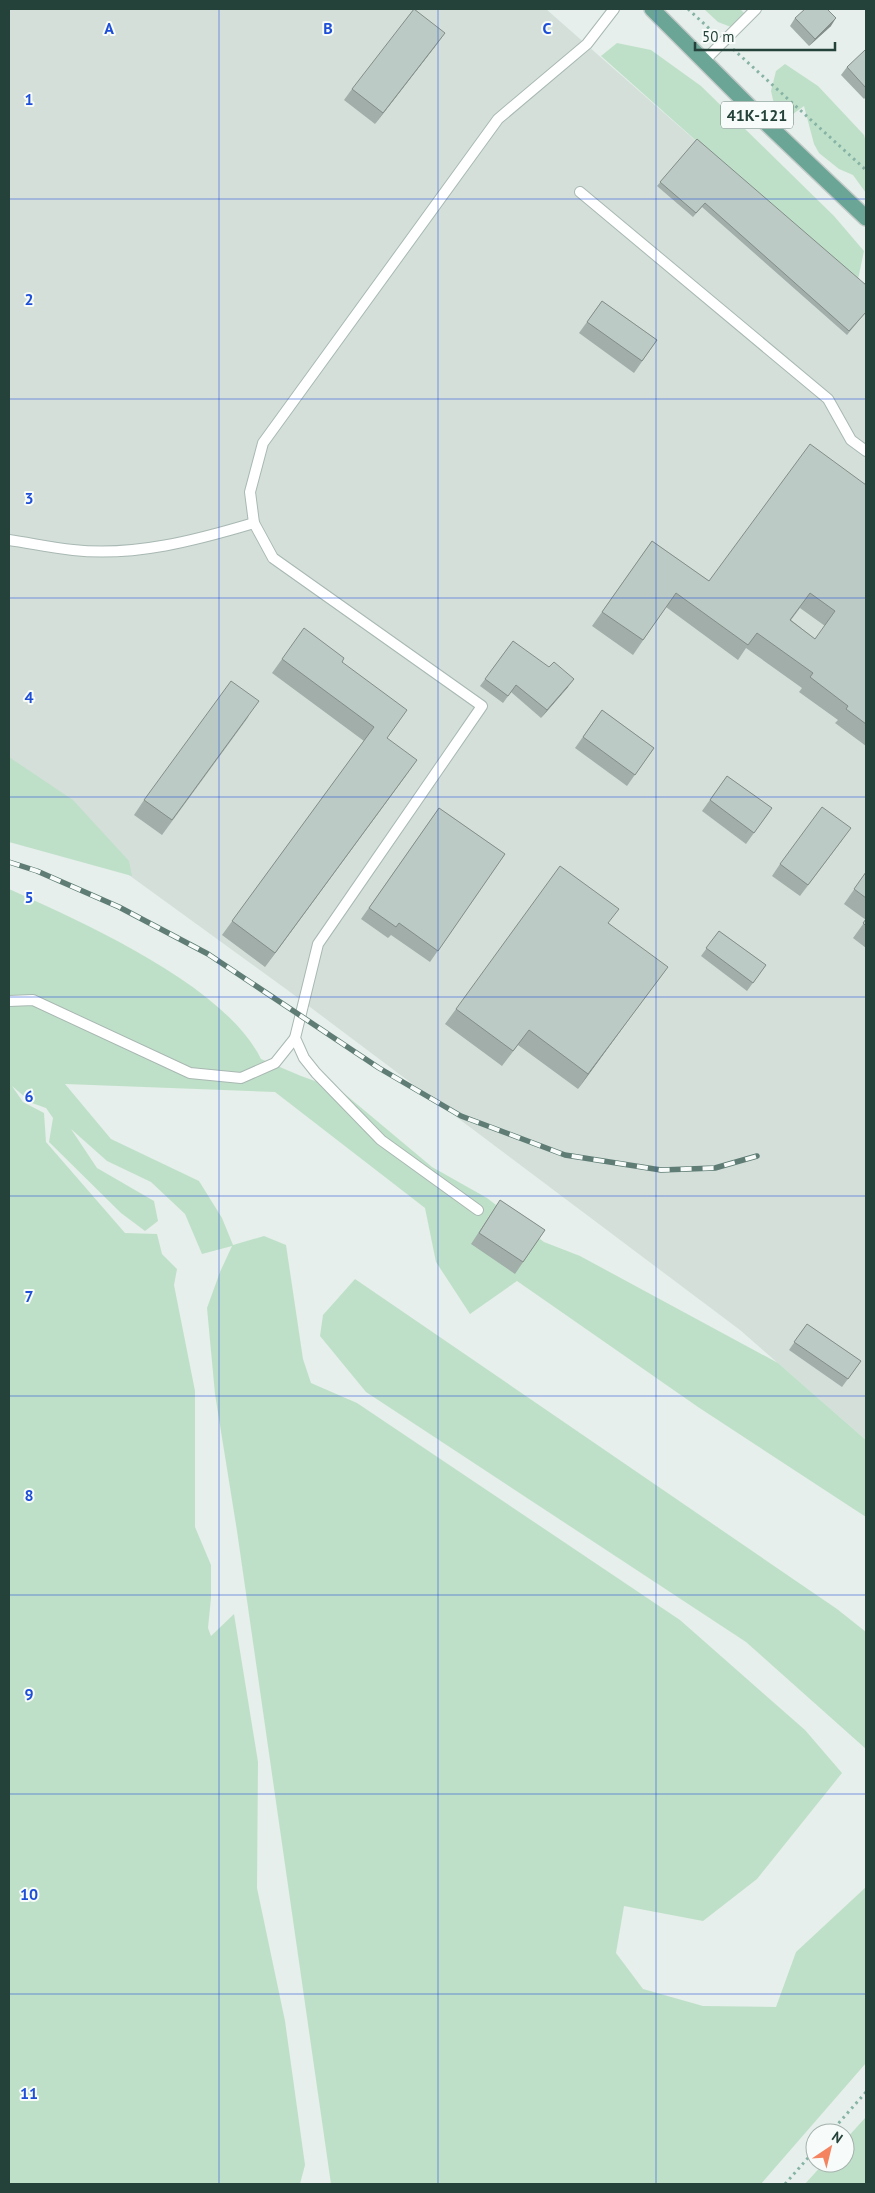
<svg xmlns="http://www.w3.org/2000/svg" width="875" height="2193" font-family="'PT Sans',sans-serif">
	<rect width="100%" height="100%" fill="#e6efeb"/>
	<!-- built -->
	<path fill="#d4dfda" d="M9,9H546L866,291V1440L740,1330L286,989L9,788Z"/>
	<!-- green -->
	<g fill="#bfe0c8">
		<path d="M704,9H740L744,13L741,20L731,27L718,22Z"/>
		<path d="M617,43L651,50L701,86L834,216L864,251L857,284L601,56Z"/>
		<path d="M785,64L818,86L864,135L866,142V193L853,175L839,169L819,153L814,144L804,106L793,114L774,104L771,91L776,71Z"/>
		<path d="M9,757L73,800L129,861L132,876L9,842Z"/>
		<path d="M9,889C82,922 225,985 261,1059L301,1076L340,1090L432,1167L487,1198L544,1242L580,1256L778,1363L866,1440V1517L698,1407L517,1281L470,1314L436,1262L425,1208L275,1092L65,1084L111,1139L199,1181L222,1218L233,1245L264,1236L286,1245L303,1359L311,1383L357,1403L680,1620L805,1730L842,1773L757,1879L703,1921L624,1906L616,1953L643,1989L703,2006L776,2007L796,1952L866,1887V2063L761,2184H331L237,1531L215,1394L207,1308L220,1272L232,1246L202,1254L185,1214L151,1182L107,1161L71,1129L97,1168L154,1201L158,1221L145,1231L121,1213L49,1142L53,1118L46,1108L32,1103L12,1086L23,1102L44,1113L46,1142L125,1233L157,1234L162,1254L177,1269L174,1285L195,1391V1527L211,1565V1598L208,1628L211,1636L234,1614L258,1762L257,1888L285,2021L305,2165L300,2184H9Z"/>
		<path d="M355,1279L837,1609L866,1632V1749L746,1642L366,1392L320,1336L323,1315Z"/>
		<path d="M866,2117V2184H805L824,2163H845V2140Z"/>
	</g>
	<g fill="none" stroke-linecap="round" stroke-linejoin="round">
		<defs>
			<g id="lane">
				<path d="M704,61L756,9"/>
				<path d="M580,192L828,399L851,440L866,451"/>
				<path d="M9,540C30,543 52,548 73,550C134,557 197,540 254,523"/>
				<path d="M9,1001L33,1000L190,1073L241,1078L275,1063L295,1038"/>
				<path d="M478,1210L381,1140L316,1073L304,1058L295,1038L318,944L482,706L273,558L254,523L250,492L263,443L498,119L587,44L614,9"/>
			</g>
			<path id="primary" d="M652,9L764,121L866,218"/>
		</defs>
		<!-- lane casing -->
		<use href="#lane" stroke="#a8b8b2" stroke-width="12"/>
		<!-- primary casing -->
		<use href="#primary" stroke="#c2cac8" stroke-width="18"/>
		<!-- path -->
		<g stroke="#86b3a5" stroke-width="3" stroke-dasharray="2.5 4" stroke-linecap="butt">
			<path d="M688,9L713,32"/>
			<path d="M733,49L866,170"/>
			<path d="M830,2133L866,2092"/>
			<path d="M785,2184L815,2150"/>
		</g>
		<!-- lane -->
		<use href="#lane" stroke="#fff" stroke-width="10"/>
		<!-- primary -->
		<use href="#primary" stroke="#6aa596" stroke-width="15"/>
		<defs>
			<path id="rail" d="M9,862L37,871L119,907L208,954L379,1068L461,1116L565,1155L661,1170L715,1168L757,1156"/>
		</defs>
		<!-- rail casing -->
		<use href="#rail" stroke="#5f7d75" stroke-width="5.5"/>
		<!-- rail -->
		<use href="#rail" stroke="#f7fbf9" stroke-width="4" stroke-dasharray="11" stroke-linecap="butt"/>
	</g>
	<!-- wall -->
	<g fill="#a1aea9" fill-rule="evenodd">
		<path d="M795,18L831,26L809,46L790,26Z"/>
		<path d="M437,44L375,124L344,100L352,89Z"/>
		<path d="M866,52V97L864,99L841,75L847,67Z"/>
		<path d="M697,139L866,312L847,335L702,207L693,217L657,186Z"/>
		<path d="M602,301L657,340L634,373L579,333Z"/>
		<path d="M866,485V746L835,723L838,720L799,692L802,688L746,648L738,660L666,607L633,655L592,626L652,541L709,581ZM800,608L825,626L815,639L791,620Z"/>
		<path d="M513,641L568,687L541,718L511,692L503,703L480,686Z"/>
		<path d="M282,659L342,662L387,738L407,774L265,967L222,935L364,741L272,673Z"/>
		<path d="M602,710L654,748L627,786L575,748Z"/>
		<path d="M249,716L162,835L134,815L144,800Z"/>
		<path d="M727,776L772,808L746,844L702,811Z"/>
		<path d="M439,808L505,854L430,962L391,935L388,938L361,919Z"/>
		<path d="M843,839L800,896L772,876L780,864Z"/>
		<path d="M866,872V948L853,938L866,920L844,904Z"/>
		<path d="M609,923L657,981L578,1089L518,1045L502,1066L445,1024L456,1009Z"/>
		<path d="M719,931L766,965L747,991L701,956Z"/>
		<path d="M500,1200L545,1230L515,1274L471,1244Z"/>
		<path d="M807,1324L861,1361L842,1387L789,1350Z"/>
	</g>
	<!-- shaded-wall -->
	<g fill="#838d89">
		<path d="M836,18L831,26L809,46L815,39Z"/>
		<path d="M445,33L437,44L375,124L383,113Z"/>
		<path d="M574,679L568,687L541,718L547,710Z"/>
		<path d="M417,760L407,774L265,967L275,953Z"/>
		<path d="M668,967L657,981L578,1089L588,1074Z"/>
	</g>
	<!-- building -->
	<g fill="#bbcac4" stroke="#838d89" fill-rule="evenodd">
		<path d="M414,9L445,33L383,113L352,89Z"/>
		<path d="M805,9H827L836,18L815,39L795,18Z"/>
		<path d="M865,50L866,52V88L847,67Z"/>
		<path d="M697,139L866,285V312L849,331L705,203L696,213L660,182Z"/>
		<path d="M602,301L657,340L642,361L587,322Z"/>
		<path d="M810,444L866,485V724L846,709L848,706L810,677L813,673L757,633L748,645L676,593L643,640L602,612L652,541L709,581ZM810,593L835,611L815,639L790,620Z"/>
		<path d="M304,628L344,658L342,662L407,710L387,738L417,760L275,953L232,921L374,727L282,659Z"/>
		<path d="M513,641L549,667L554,662L574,679L547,710L516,685L508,696L485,679Z"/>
		<path d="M231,681L259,701L172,820L144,800Z"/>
		<path d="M602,710L654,748L635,775L583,737Z"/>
		<path d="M727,776L772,808L754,833L710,800Z"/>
		<path d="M822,807L851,828L808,885L780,864Z"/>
		<path d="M439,808L505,854L438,951L399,923L396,927L369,908Z"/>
		<path d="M560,866L619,909L608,923L668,967L588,1074L529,1030L513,1051L456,1009Z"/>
		<path d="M866,872V898L854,889Z"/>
		<path d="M866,919V926L863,923Z"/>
		<path d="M719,931L766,965L753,983L706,948Z"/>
		<path d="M500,1200L545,1230L523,1262L479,1233Z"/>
		<path d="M807,1324L861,1361L848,1379L794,1342Z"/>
	</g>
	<!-- grid -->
	<path fill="none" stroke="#1d4ed8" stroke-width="1" stroke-opacity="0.55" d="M219,9V2184M438,9V2184M656,9V2184M9,199H866M9,399H866M9,598H866M9,797H866M9,997H866M9,1196H866M9,1396H866M9,1595H866M9,1794H866M9,1994H866"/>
	<g text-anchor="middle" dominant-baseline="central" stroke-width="4" stroke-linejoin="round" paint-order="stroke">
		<!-- shield labels -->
		<rect fill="#f7fbf9" stroke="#637a73" stroke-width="1" x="721" y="101.5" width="72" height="27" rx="4"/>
		<g font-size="16" font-weight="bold" fill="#24423a">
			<text x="757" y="115">41К-121</text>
		</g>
	</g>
	<g font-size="16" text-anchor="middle" font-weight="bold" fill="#1d4ed8" stroke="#f7fbf9" stroke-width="4" stroke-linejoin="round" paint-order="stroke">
		<text x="109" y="34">A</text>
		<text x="328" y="34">B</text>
		<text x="547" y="34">C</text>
		<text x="29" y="105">1</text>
		<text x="29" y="305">2</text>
		<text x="29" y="504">3</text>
		<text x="29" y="703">4</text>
		<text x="29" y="903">5</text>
		<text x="29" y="1102">6</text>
		<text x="29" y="1302">7</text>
		<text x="29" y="1501">8</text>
		<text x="29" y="1700">9</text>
		<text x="29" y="1900">10</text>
		<text x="29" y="2099">11</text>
	</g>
	<!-- border -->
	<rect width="875" height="2193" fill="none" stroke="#24423a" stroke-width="20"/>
	<!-- north arrow -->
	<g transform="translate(830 2148) rotate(35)"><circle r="24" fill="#f7fbf9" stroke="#a3b1ad"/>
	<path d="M0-4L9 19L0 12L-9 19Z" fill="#f4845f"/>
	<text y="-8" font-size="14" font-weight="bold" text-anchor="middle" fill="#24423a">N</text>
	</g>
	<!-- scale -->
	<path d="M695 42v8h140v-8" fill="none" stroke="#24423a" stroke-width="2.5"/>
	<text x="702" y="42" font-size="15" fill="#24423a" stroke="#f7fbf9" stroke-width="4" paint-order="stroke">50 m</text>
</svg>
